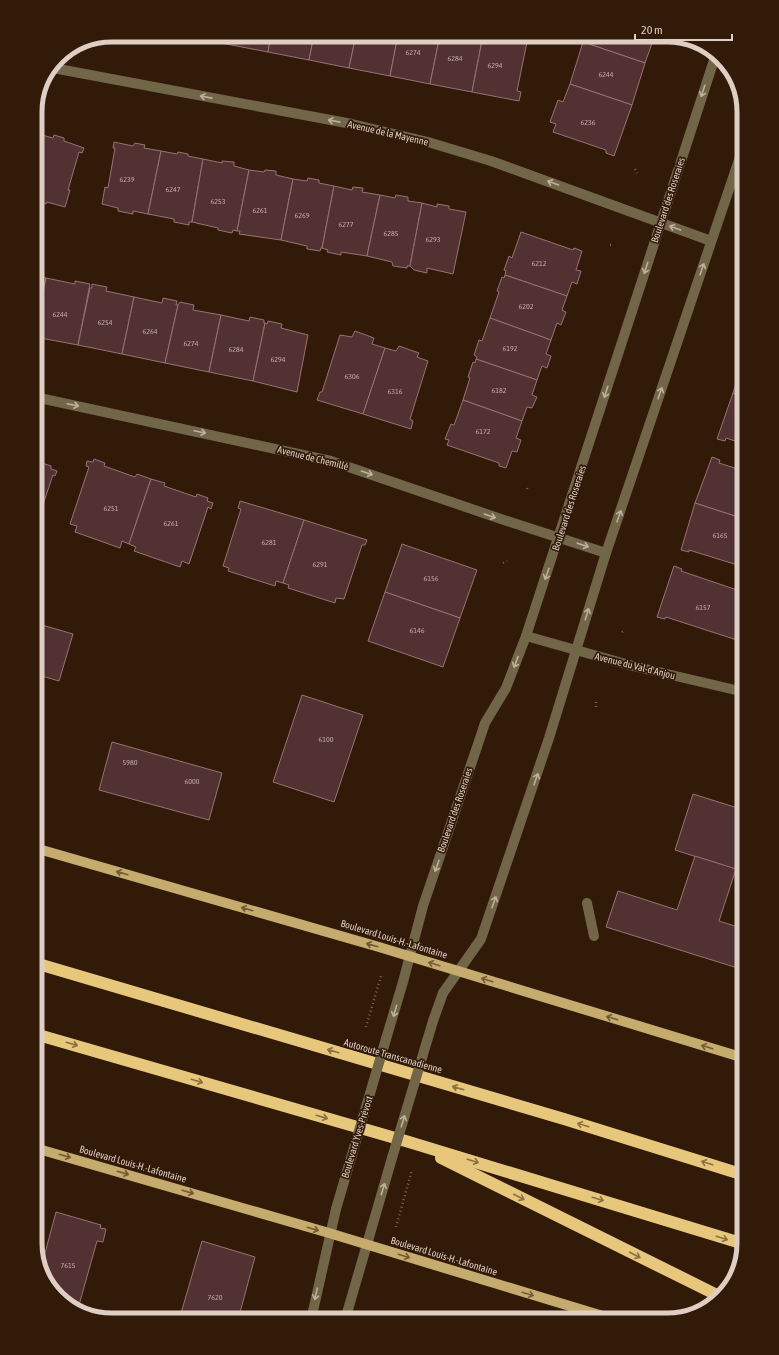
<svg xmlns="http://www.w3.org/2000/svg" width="779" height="1355" font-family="'Asap Condensed',sans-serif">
	<rect width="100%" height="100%" fill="#321a09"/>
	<!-- building -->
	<g fill="#523132" stroke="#987272">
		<path d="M147,35H168L166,41Z"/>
		<path d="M222,35H271L268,52L221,43Z"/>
		<path d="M271,35H314L309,60L268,52Z"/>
		<path d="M314,35H356L349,68L309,60Z"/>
		<path d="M356,35H398L390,76L349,68Z"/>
		<path d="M398,35H440L430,84L390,76Z"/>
		<path d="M440,35H483L472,92L430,84Z"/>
		<path d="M483,35H517L528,37L517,91L521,92L519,101L472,92Z"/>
		<path d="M586,35H655L645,63L583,42Z"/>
		<path d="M583,42L645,63L632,105L570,84Z"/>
		<path d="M570,84L632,105L614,156L606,153V150L553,132L556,124L550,122L558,100L563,102Z"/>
		<path d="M38,134L53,138L54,135L64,138V141L84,148L82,153L79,152L68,190H70L65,207L47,202L46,204L35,201V142Z"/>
		<path d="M114,142L133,146L135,143L145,145L144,148L161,151L148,214L133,211V214L118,211V208L102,204L105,187L108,188L115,148H113Z"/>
		<path d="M161,151L177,154L178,152L188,154V156L203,159L192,222H189V225L174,222V219L148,214Z"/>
		<path d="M203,159L222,163V161L234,162V166L249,170L237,231L233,230L232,233L218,230V228L192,222Z"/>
		<path d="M249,170L264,172L265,170L276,171V175L293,179L281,240L239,234L240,231H237Z"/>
		<path d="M308,178L319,180V183L334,186L322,248H321L320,251L307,249V246L281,240L293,179L307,181Z"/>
		<path d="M334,186L352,190L353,187L363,188L362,192L380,195L367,256L341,252V255L327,252L328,250L322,248Z"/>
		<path d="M380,195L395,198L396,195L408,197V201L422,203L410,266H407V268L393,266L392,262L367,256Z"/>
		<path d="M422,203L437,207V204L449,206V209L466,212L453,274L427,268V273L414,270L410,266Z"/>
		<path d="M521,232L573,250L574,248L582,251L576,270L581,271L577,284L572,282L567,296L505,275L506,271L504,270L509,256L512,258Z"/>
		<path d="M505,275L567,296L562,310L566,312L561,325L557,323L551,340L490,318L499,292L497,291L502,277L504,278Z"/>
		<path d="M35,276L46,278L35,331Z"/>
		<path d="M46,278L75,284V281L90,284L78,345L35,337V331Z"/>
		<path d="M92,284L107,287L106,291L134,297L122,354L78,345L90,288H92Z"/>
		<path d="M134,297L162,303L163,298L177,301L176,305H178L165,363L122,354Z"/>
		<path d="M180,302L194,305L193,310L221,315L209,372L165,363L178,305Z"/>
		<path d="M221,315L249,321L250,317L264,320V323H265L253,381L209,372Z"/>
		<path d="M490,318L551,340L546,354L551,356L547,368L542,366L537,380L476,359L477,357L474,355L479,340L482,341Z"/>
		<path d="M268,321L282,324L281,328L308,335L297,392L253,381L265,323L267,324Z"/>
		<path d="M355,331L374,338L372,344L385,348L363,414L317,400L320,392H322L340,335L352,337Z"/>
		<path d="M399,346L419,353L417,357L428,361L410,419L413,421L411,429L363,414L385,348L396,351Z"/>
		<path d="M744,358V397L733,393Z"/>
		<path d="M476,359L537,380L532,395L537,397L532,408L527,407L522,421L463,400L470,378L468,377L473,362L475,363Z"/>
		<path d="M733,393L744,397V444L726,438L725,441L717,439Z"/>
		<path d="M463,400L522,421L516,438L521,440L517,452L512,451L506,468L499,466V463L447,445L449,440L445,439L451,424L454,425Z"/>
		<path d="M712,457L720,460L719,463L744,471V519L695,503Z"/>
		<path d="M94,459L105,463L104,466L135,477L137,474L151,479L129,544L122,541L120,548L75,532L77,526L70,524L89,467L86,466L87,461L93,462Z"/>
		<path d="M42,463L51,466V469L57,471L55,476L53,475L35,528V464L41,466Z"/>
		<path d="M151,479L165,483L164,486L196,497L197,494L208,498L207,501L213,503L211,509L208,507L189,564L182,561L180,567L134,551L136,547L129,544Z"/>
		<path d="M240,501L304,520L283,583L276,581L275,586L228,571L229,568L223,566L241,509L238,508Z"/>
		<path d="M695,503L744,519V567L689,550V552L681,550Z"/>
		<path d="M304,520L367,540L365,545H362L344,599L336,598L335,603L288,588L289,585L283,583Z"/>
		<path d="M402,544L477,570L460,618L385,592Z"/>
		<path d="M674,566L682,569L681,571L743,592L741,597L744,598V638L743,642L666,617L665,619L657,617Z"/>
		<path d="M385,592L460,618L443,667L368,641Z"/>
		<path d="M35,623L73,634L59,681L35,674Z"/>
		<path d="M302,695L363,715L334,802L273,782Z"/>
		<path d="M112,742L222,773L209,820L99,790Z"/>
		<path d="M693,794L744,810V872L675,850Z"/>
		<path d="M695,856L736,869L719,921L744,929V970L606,927L618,891L677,910Z"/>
		<path d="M56,1212L101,1225L100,1228L106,1229L103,1242L97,1241L79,1305L63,1300L43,1277L41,1268Z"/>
		<path d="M202,1241L255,1257L238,1320H179Z"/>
	</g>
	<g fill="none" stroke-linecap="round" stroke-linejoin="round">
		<!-- path -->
		<g stroke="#7a6557" stroke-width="2.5" stroke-dasharray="1 3" stroke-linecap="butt">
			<path d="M635,169L637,173"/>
			<path d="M610,245H614"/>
			<path d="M527,488L528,491"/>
			<path d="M503,563L507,561"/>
			<path d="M622,632L625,630"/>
			<path d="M596,702V709"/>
		</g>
		<!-- minor -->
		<g stroke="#726649" stroke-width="10">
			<path d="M53,68L352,124L428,142L491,161L711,241"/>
			<path d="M35,397L331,461L501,519L606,553"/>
			<path d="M526,636L633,666L744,692"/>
			<path d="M587,903L594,936"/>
			<path d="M443,993L481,939L549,738L606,553L744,145"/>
			<path d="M386,1039L403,982L423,906L478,744L485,723L506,688L526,636L716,54"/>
			<path d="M311,1320L336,1209"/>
			<path d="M345,1320L392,1158"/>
		</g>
		<!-- major -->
		<g stroke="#c5ab6e" stroke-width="10">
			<path d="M35,848L379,947L744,1058"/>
			<path d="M35,1148L329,1233L616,1320"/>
		</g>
		<!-- highway -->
		<g stroke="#e6c77c" stroke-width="12">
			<path d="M35,963L564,1119L744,1175"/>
			<path d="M35,1034L409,1142L744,1244"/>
			<path d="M441,1158L719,1296"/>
		</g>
		<!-- path-bridge -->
		<g stroke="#7a6557" stroke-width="2.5" stroke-dasharray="1 3" stroke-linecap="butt">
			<path d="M366,1027L381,976"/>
			<path d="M396,1227L412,1170"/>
		</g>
		<!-- minor-bridge -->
		<g stroke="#726649" stroke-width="10">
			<path d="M392,1158L433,1021L443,993"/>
			<path d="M336,1209L386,1039"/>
		</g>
	</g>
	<!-- one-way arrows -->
	<defs><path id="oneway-shaft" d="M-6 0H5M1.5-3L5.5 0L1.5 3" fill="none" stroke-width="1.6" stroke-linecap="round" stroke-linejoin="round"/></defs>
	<g stroke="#beaf9f">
		<use href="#oneway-shaft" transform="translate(703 91) rotate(108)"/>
		<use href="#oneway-shaft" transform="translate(206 97) rotate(-169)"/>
		<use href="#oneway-shaft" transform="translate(334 121) rotate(-169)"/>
		<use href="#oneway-shaft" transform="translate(553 183) rotate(-160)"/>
		<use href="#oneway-shaft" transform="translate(675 228) rotate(-160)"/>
		<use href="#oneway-shaft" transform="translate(646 268) rotate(108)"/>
		<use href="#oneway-shaft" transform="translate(702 269) rotate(-71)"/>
		<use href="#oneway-shaft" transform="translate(606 392) rotate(108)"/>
		<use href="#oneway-shaft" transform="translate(660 393) rotate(-71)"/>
		<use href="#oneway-shaft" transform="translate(73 405) rotate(12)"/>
		<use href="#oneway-shaft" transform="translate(200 432) rotate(12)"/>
		<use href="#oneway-shaft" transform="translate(367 473) rotate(19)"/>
		<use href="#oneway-shaft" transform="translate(490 516) rotate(19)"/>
		<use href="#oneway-shaft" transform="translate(619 516) rotate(-71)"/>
		<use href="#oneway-shaft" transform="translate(583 545) rotate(18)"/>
		<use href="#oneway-shaft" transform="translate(547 574) rotate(109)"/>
		<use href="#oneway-shaft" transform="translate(587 614) rotate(-73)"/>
		<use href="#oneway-shaft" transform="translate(516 662) rotate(111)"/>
		<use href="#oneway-shaft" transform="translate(536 779) rotate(-71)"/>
		<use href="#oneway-shaft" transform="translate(437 866) rotate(109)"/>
		<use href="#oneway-shaft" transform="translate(494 902) rotate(-71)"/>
		<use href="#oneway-shaft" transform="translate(395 1011) rotate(106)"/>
		<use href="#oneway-shaft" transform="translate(403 1121) rotate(-73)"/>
		<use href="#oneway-shaft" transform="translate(383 1189) rotate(-73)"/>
		<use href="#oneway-shaft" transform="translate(316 1294) rotate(102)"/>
	</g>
	<g stroke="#745b36">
		<use href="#oneway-shaft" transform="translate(122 873) rotate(-164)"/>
		<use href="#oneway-shaft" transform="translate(247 909) rotate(-164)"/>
		<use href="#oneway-shaft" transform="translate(372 945) rotate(-164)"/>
		<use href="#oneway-shaft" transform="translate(434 964) rotate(-163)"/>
		<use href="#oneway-shaft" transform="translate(487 980) rotate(-163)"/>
		<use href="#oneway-shaft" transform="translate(612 1018) rotate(-163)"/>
		<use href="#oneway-shaft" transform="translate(707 1047) rotate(-163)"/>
		<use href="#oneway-shaft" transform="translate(65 1156) rotate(16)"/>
		<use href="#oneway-shaft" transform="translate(123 1173) rotate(16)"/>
		<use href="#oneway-shaft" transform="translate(188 1192) rotate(16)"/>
		<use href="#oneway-shaft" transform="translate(313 1229) rotate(16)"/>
		<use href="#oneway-shaft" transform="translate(404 1256) rotate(17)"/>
		<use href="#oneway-shaft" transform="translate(528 1294) rotate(17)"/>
	</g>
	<g stroke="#8c7042">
		<use href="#oneway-shaft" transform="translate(72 1044) rotate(16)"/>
		<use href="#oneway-shaft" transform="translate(333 1051) rotate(-164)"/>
		<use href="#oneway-shaft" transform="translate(197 1081) rotate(16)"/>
		<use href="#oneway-shaft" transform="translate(458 1088) rotate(-164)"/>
		<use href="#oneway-shaft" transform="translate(322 1117) rotate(16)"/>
		<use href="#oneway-shaft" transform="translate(583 1125) rotate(-163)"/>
		<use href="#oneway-shaft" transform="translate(473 1161) rotate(17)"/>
		<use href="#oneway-shaft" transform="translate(707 1163) rotate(-163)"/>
		<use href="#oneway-shaft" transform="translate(519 1197) rotate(27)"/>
		<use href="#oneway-shaft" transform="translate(598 1199) rotate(17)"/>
		<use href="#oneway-shaft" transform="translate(722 1238) rotate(18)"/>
		<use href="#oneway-shaft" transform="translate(635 1255) rotate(27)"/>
	</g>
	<g text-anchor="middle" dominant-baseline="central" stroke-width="3.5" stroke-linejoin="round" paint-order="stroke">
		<!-- number labels -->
		<g font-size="8" fill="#bca7a0">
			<text x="413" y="52">6274</text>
			<text x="455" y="58">6284</text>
			<text x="495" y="65">6294</text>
			<text x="606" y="74">6244</text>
			<text x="588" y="122">6236</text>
			<text x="127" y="179">6239</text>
			<text x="173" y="189">6247</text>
			<text x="218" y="201">6253</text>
			<text x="260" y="210">6261</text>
			<text x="302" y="215">6269</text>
			<text x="346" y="224">6277</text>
			<text x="391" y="233">6285</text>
			<text x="433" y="239">6293</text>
			<text x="539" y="263">6212</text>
			<text x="526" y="306">6202</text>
			<text x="60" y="314">6244</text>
			<text x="105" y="322">6254</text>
			<text x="150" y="331">6264</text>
			<text x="191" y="343">6274</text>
			<text x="510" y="348">6192</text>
			<text x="236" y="349">6284</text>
			<text x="278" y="359">6294</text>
			<text x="352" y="376">6306</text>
			<text x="499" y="390">6182</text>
			<text x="395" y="391">6316</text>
			<text x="483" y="431">6172</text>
			<text x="111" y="508">6251</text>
			<text x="171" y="523">6261</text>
			<text x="720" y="535">6165</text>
			<text x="269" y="542">6281</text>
			<text x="320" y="564">6291</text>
			<text x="431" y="578">6156</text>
			<text x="703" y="607">6157</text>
			<text x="417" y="630">6146</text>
			<text x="326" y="739">6100</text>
			<text x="130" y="762">5980</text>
			<text x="192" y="781">6000</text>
			<text x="68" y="1265">7615</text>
			<text x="215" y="1297">7620</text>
		</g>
		<!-- street labels -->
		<g font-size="10" fill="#dfcec4" stroke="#321a09">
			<text transform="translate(388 133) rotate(13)">Avenue de la Mayenne</text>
			<text transform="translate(668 200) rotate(-72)">Boulevard des Roseraies</text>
			<text transform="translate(313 458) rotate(14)">Avenue de Chemillé</text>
			<text transform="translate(569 508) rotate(-72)">Boulevard des Roseraies</text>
			<text transform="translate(635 666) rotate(14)">Avenue du Val-d'Anjou</text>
			<text transform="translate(455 810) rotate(-71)">Boulevard des Roseraies</text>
			<text transform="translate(394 939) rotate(17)">Boulevard Louis-H.-Lafontaine</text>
			<text transform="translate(393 1056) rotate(16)">Autoroute Transcanadienne</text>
			<text transform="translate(357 1137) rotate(-73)">Boulevard Yves-Prévost</text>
			<text transform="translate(133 1164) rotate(16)">Boulevard Louis-H.-Lafontaine</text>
			<text transform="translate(444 1256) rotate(17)">Boulevard Louis-H.-Lafontaine</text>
		</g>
	</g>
	<!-- crop -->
	<path d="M0 0H779V1355H0ZM112 42H667A70 70 0 0 1 737 112V1243A70 70 0 0 1 667 1313H112A70 70 0 0 1 42 1243V112A70 70 0 0 1 112 42Z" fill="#321a09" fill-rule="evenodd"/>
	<path fill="none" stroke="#dfcec4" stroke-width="5" d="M112 42H667A70 70 0 0 1 737 112V1243A70 70 0 0 1 667 1313H112A70 70 0 0 1 42 1243V112A70 70 0 0 1 112 42Z"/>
	<!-- scale -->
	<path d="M635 34v6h97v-6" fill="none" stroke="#dfcec4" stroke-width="2"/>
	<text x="641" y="34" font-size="12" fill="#dfcec4" stroke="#321a09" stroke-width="3" paint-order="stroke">20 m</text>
</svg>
